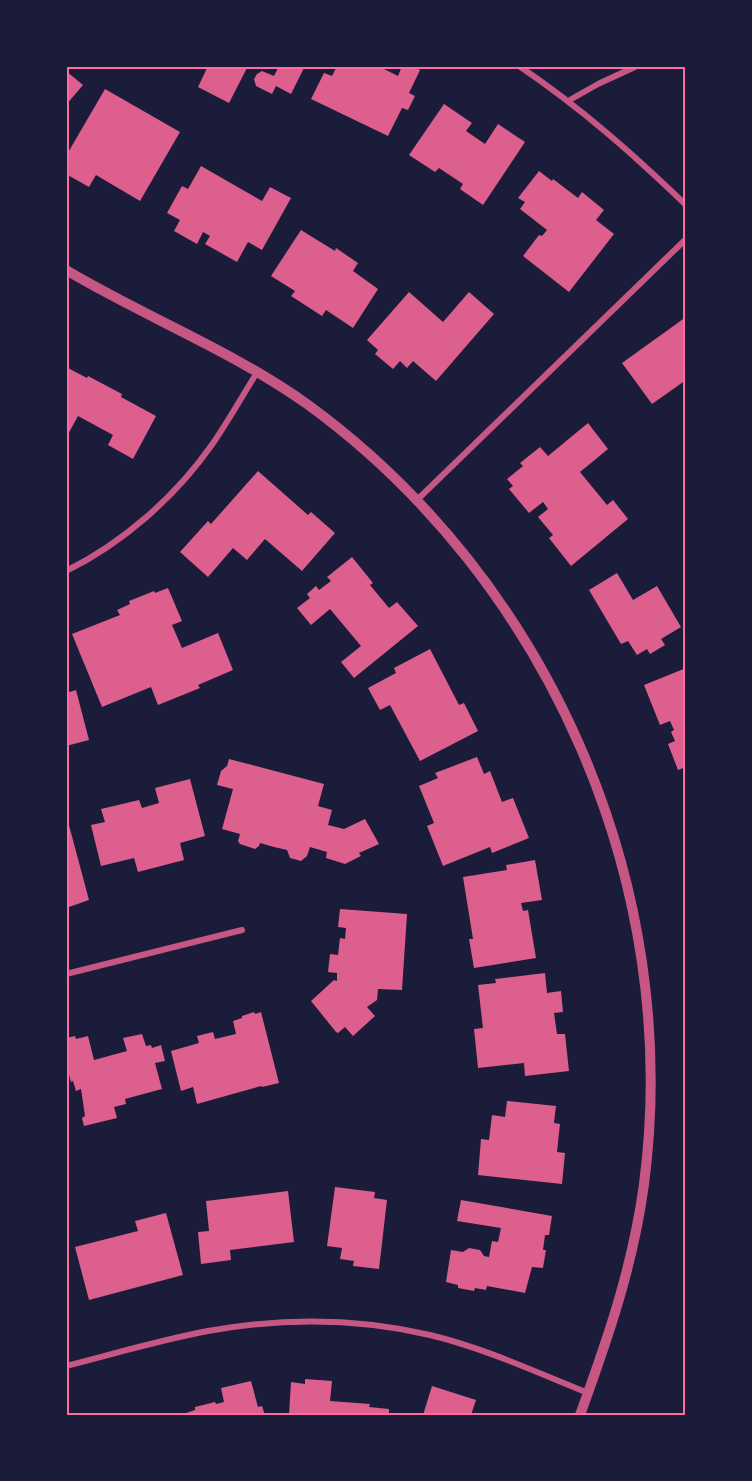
<svg xmlns="http://www.w3.org/2000/svg" width="752" height="1481" font-family="'Fira Sans',sans-serif">
	<rect width="100%" height="100%" fill="#1b1b3a"/>
	<!-- building -->
	<g fill="#dd5f8e">
		<path d="M208,66H248L229,103L198,87Z"/>
		<path d="M279,66H305L291,94L276,86L272,94L256,86L254,79L257,74L262,71L274,76Z"/>
		<path d="M337,66H378L398,76L402,66H412L420,70L409,93L415,96L408,110L402,108L388,136L311,99L324,73L332,76Z"/>
		<path d="M66,71L83,85L66,105Z"/>
		<path d="M105,89L180,132L140,201L96,175L89,187L66,174V156Z"/>
		<path d="M444,104L472,123L466,131L485,144L498,124L525,142L483,205L460,189L463,184L439,168L435,172L409,155Z"/>
		<path d="M201,166L262,201L270,187L291,198L262,250L248,242L237,262L205,244L210,236L203,232L197,244L174,231L180,220L167,213L182,186L188,189Z"/>
		<path d="M539,171L552,181L553,179L578,198L582,192L604,210L596,220L614,234L569,292L523,256L539,235L542,236L547,230L520,209L525,202L518,198Z"/>
		<path d="M301,230L335,251L336,248L358,263L353,271L378,289L353,328L326,310L322,316L291,296L295,291L271,276Z"/>
		<path d="M409,292L443,322L469,292L494,314L436,381L413,361L407,368L400,361L393,369L375,354L378,350L367,340Z"/>
		<path d="M686,317V380L652,404L622,363Z"/>
		<path d="M66,367L87,378L88,376L122,394L121,397L156,416L133,459L108,445L113,435L78,416L66,438Z"/>
		<path d="M588,423L608,449L580,472L607,505L613,500L628,519L571,566L549,538L553,535L538,517L548,509L543,502L529,513L509,489L513,486L507,479L523,466L520,463L540,447L548,456Z"/>
		<path d="M258,471L308,515L311,512L335,533L302,571L265,539L247,560L233,548L208,577L180,552L208,521L211,524Z"/>
		<path d="M352,557L373,583L370,585L389,608L397,602L418,626L354,678L341,662L361,646L330,609L311,625L297,608L310,598L307,594L316,586L319,590L331,581L327,577Z"/>
		<path d="M617,573L633,600L657,586L681,627L661,639L665,645L650,654L647,649L637,655L628,641L621,644L589,590Z"/>
		<path d="M168,588L182,621L172,625L182,648L218,633L233,670L198,685L200,688L158,705L151,687L102,707L72,634L120,615L117,610L130,604L129,601L154,591L155,593Z"/>
		<path d="M430,649L459,705L464,703L478,731L420,761L390,705L380,710L368,688L396,673L394,668Z"/>
		<path d="M686,668V767L678,770L668,744L675,741L671,732L674,730L670,721L660,725L644,685Z"/>
		<path d="M76,690L89,740L66,746V693Z"/>
		<path d="M477,757L484,774L490,771L502,802L513,798L529,838L492,853L490,847L443,866L427,826L434,823L419,786L438,778L435,773Z"/>
		<path d="M229,759L324,784L318,806L332,810L328,825L344,829L365,819L379,844L359,853L361,856L345,864L326,858L327,852L310,847L307,856L301,861L290,858L287,850L274,847L260,843L259,846L255,849L240,844L238,841L240,834L222,829L233,789L217,785L221,771L227,766Z"/>
		<path d="M190,779L205,836L180,843L184,860L138,872L134,858L101,866L91,825L105,822L101,809L139,800L142,808L159,803L155,788Z"/>
		<path d="M66,814L89,900L66,908Z"/>
		<path d="M535,860L542,900L521,903L523,911L528,910L536,958L474,968L469,939H473L463,877L507,870L506,865Z"/>
		<path d="M340,909L407,914L402,990L378,989L377,1000L367,1007L375,1016L353,1036L345,1027L338,1033L336,1032L311,1001L334,980L337,981V973L328,972L330,954L338,955L340,938L345,939L346,928L338,927Z"/>
		<path d="M545,973L547,993L561,991L563,1012L554,1013L557,1034H565L569,1071L525,1076L524,1063L478,1068L474,1029L483,1028L478,985L496,983L495,979Z"/>
		<path d="M254,1012L255,1014L261,1012L279,1083L262,1087L261,1086L197,1104L193,1087L181,1091L171,1051L199,1043L197,1036L213,1032L215,1039L236,1034L233,1021L242,1018V1016Z"/>
		<path d="M142,1034L146,1046L151,1045L152,1048L161,1045L165,1061L155,1063L162,1089L125,1099L126,1104L114,1107L117,1118L84,1126L82,1118L85,1116L81,1089L76,1091L73,1081L71,1082L68,1071H66V1038L75,1036L76,1039L88,1036L94,1060L127,1051L123,1038Z"/>
		<path d="M507,1101L556,1106L554,1123L560,1124L557,1152L565,1153L562,1184L478,1175L481,1139L489,1140L492,1115L505,1117Z"/>
		<path d="M335,1187L375,1192L374,1198L387,1200L379,1269L353,1266L354,1261L340,1259L342,1248L327,1246Z"/>
		<path d="M288,1191L294,1242L230,1250L231,1260L201,1264L198,1232L209,1231L206,1201Z"/>
		<path d="M461,1200L552,1216L549,1235H545L543,1250H546L543,1268L532,1267L525,1293L487,1286L486,1290L475,1288L474,1291L458,1288V1285L446,1282L451,1250L463,1252L469,1248L480,1250L484,1256L489,1257L492,1241L498,1242L501,1228L457,1221Z"/>
		<path d="M166,1213L183,1275L89,1300L75,1247L138,1231L135,1221Z"/>
		<path d="M305,1379L332,1381L330,1401L370,1404L369,1407L389,1409V1415H289L291,1382L305,1384Z"/>
		<path d="M251,1381L258,1407L262,1406L265,1415H180L195,1410V1407L215,1402L216,1404L224,1402L221,1388Z"/>
		<path d="M432,1386L476,1400L471,1415H423Z"/>
	</g>
	<g fill="none" stroke-linecap="round" stroke-linejoin="round">
		<!-- minor -->
		<g stroke="#c65784" stroke-width="6">
			<path d="M519,66C580,107 633,154 686,205"/>
			<path d="M568,101L598,84L637,66"/>
			<path d="M417,500L686,239"/>
			<path d="M66,571C123,543 175,497 211,446C228,422 242,396 258,371"/>
			<path d="M66,974L242,930"/>
			<path d="M66,1366C113,1354 160,1340 208,1331C280,1318 357,1318 430,1335C484,1348 536,1372 588,1393"/>
		</g>
		<!-- tertiary -->
		<path stroke="#c65784" stroke-width="10" d="M66,270C145,317 231,350 307,404C549,580 683,886 644,1184C633,1266 608,1338 580,1415"/>
	</g>
	<!-- border -->
	<rect width="752" height="1481" fill="none" stroke="#1b1b3a" stroke-width="135"/>
	<rect x="68" y="68" width="616" height="1346" fill="none" stroke="#ff6b9d" stroke-width="2"/>
</svg>
